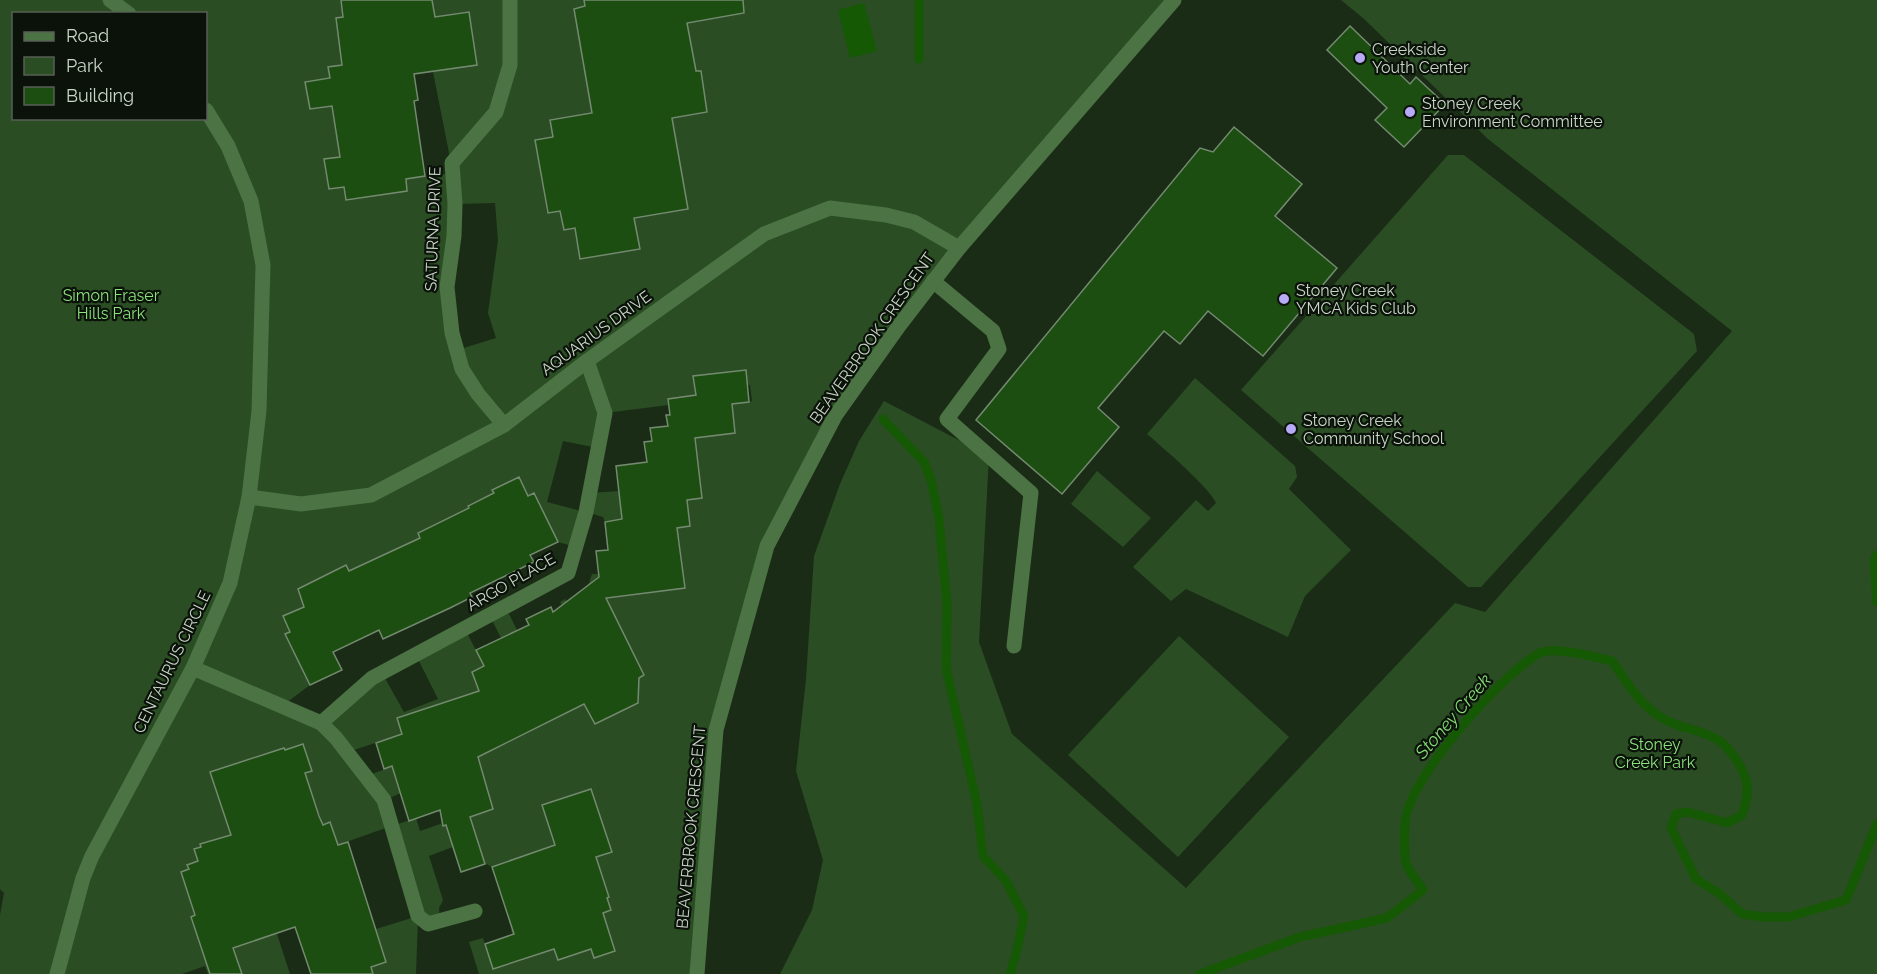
<svg xmlns="http://www.w3.org/2000/svg" width="1877" height="974" font-family="Raleway,sans-serif">
	<rect width="100%" height="100%" fill="#1a2c16"/>
	<!-- green -->
	<g fill="#2a4d23" fill-rule="evenodd">
		<path d="M0,0H341L343,17L336,18L338,34L390,26L377,60L328,67L330,78L306,82L310,109L332,106L340,157L324,159L329,189L344,187L407,191L406,179L453,173L433,72L477,65L469,12L435,17L432,0H584L585,6L574,9L592,113L550,120L553,137L535,141L547,213L560,211L564,230L575,228L581,259L639,249L634,218L688,209L672,118L707,112L701,71H696L687,23L731,0H1174L993,209L835,416L767,546L716,730L701,974H479L469,942L483,938L493,969L521,960L511,930L539,922L518,858L492,867L453,847L429,856L443,900L439,908L440,922L418,917L416,974H373L371,967L386,961L376,929L418,916L391,826L338,845L330,822L323,825L305,773L312,770L302,744L285,750L284,748L210,772L231,835L201,844V847L194,849L198,861L187,865L189,869L181,872L195,915L191,917L269,936L277,934L290,974H208L205,966L182,974H0V915L4,893L0,889ZM14,14H206V118H14ZM495,203L498,240L488,313L496,338L457,350L447,287L456,204ZM693,377L750,385L752,401L732,404L735,433L695,438L702,498L683,500L688,509L690,526L674,528L679,539L685,588L599,574H592L588,586L584,623L565,599L560,602L573,628L527,650L506,608L490,616L513,662L588,637L619,624L644,674L639,678L638,703L595,724L584,704L505,744L474,681L476,680L472,672L484,666L465,629L416,655L438,699L404,712L382,673L321,723L282,706L310,685L285,634L290,632L306,606L298,590L345,565L349,572L405,545L428,553L418,533L469,508L468,505L494,493L493,490L518,477L528,496L534,493L558,542L576,547L586,512L603,517L605,522L632,518L619,491L590,493L585,512L547,502L563,441L598,448L605,413L669,405L668,399L696,395ZM448,701L467,755L480,764L493,809L444,826L443,823L420,831L416,818L392,826L385,800L401,793L411,760L366,776L348,752L402,734L397,718ZM591,789L612,852L593,858L599,867L609,897L607,898L611,910L603,913L615,951L594,958L591,949L558,960L552,942L562,865L542,805Z"/>
		<path d="M1341,0H1877V974H780L812,910L823,860L796,771L806,679L814,556L840,484L859,441L884,401L989,456L979,642L1012,734L1186,888L1455,603L1485,612L1732,331L1488,139L1363,18Z"/>
		<path d="M1448,155H1464L1694,334L1697,351L1481,587H1468L1241,390Z"/>
		<path d="M1195,378L1295,466L1297,477L1289,489L1351,550L1305,596L1288,637L1186,589L1171,601L1133,567L1196,500L1208,511L1216,503C1210,488 1162,447 1147,434Z"/>
		<path d="M1097,471L1151,518L1123,547L1071,504Z"/>
		<path d="M1179,636L1289,737L1178,857L1068,755Z"/>
	</g>
	<!-- water -->
	<path fill="#165904" d="M864,3L877,51L850,58L838,10Z"/>
	<g fill="none" stroke-linecap="round" stroke-linejoin="round">
		<!-- stream -->
		<g stroke="#165904" stroke-width="9">
			<path d="M919,59V0"/>
			<path d="M883,419L924,462L931,480L939,518L947,605L946,668L977,804L983,856L1006,881L1024,916L1016,954L1010,974"/>
			<path d="M1877,555L1874,561L1877,602"/>
			<path d="M1200,974L1300,937L1387,918L1423,890C1418,882 1409,872 1406,863C1404,854 1404,826 1406,817C1413,775 1502,673 1540,653C1554,646 1596,657 1612,661C1625,679 1637,701 1656,714C1674,728 1696,728 1715,738C1729,745 1747,773 1747,787C1748,797 1745,806 1742,815L1727,823L1688,812L1676,814L1671,828L1696,879L1720,894L1742,914L1765,917H1788L1846,900L1877,824"/>
		</g>
	</g>
	<!-- building -->
	<g fill="#1c4d11" stroke="#748a70" stroke-width="1.5">
		<path d="M341,0H432L435,17L469,12L477,65L414,74L418,100L414,101L425,176L406,179L407,191L346,200L344,187L329,189L324,159L340,157L332,106L310,109L305,82L330,78L328,67L342,65L336,18L343,17Z"/>
		<path d="M584,0H743L744,13L687,23L696,71H701L707,112L672,118L688,209L634,218L640,249L580,259L575,228L564,230L560,211L548,213L535,140L553,137L550,120L592,113L574,9L585,6Z"/>
		<path d="M1350,26L1410,84L1416,77L1445,104L1404,147L1375,120L1387,108L1327,50Z"/>
		<path d="M1234,127L1302,184L1275,216L1337,268L1263,356L1208,311L1180,344L1164,331L1098,408L1119,427L1062,494L976,420L1200,148L1213,152Z"/>
		<path d="M746,370L749,402L732,404L735,433L695,438L702,498L687,500L690,526L677,528L685,588L606,598L644,675L639,678L638,703L595,724L584,704L478,757L493,809L470,817L485,864L461,872L446,825L443,826L440,810L409,821L392,766L384,769L376,743L402,734L397,718L479,691L472,672L484,666L476,650L529,625L526,619L551,607L553,612L599,577L596,551L608,550L605,522L622,519L616,466L647,462L644,442L652,441L650,428L668,426L666,415H670L668,399L696,395L693,376Z"/>
		<path d="M519,477L528,496L534,493L558,542L530,555L534,562L470,593L472,597L450,608L383,639L379,630L333,652L342,670L310,685L285,634L290,632L283,616L304,607L298,589L346,565L349,571L420,538L418,533L469,508L468,506L494,493L492,490Z"/>
		<path d="M303,744L312,771L305,773L319,816L323,825L330,822L338,845L348,842L386,962L371,967L373,974H311L295,927L233,948L242,974H210L191,917L195,915L181,872L189,869L187,865L198,861L194,849L201,847L200,844L231,835L210,772L284,748L285,750Z"/>
		<path d="M591,789L612,852L596,857L609,897L607,898L611,910L603,913L615,951L594,958L591,949L558,960L554,949L493,969L485,944L514,934L492,867L555,845L542,805Z"/>
	</g>
	<g fill="none" stroke-linecap="round" stroke-linejoin="round">
		<!-- minor -->
		<g stroke="#4b7343" stroke-width="15">
			<path d="M110,0L129,14"/>
			<path d="M933,281L993,331L999,349L947,419L1031,493L1014,646"/>
			<path d="M504,425L478,394L462,369L452,333L447,287L454,236L455,204L452,163L496,112L510,65V0"/>
			<path d="M249,497L301,504L371,495L504,425L587,361L764,234L830,208L886,215L914,222L959,248"/>
			<path d="M193,668L321,723L336,738L384,800L418,916L428,924L475,911"/>
			<path d="M321,723L372,678L568,573L586,512L605,413L587,361"/>
			<path d="M57,974L83,878L92,856L193,668L230,583L249,497L259,411L263,265L251,201L228,146L206,110"/>
			<path d="M697,974L716,730L767,546L835,416L899,326L959,248L1174,0"/>
		</g>
	</g>
	<!-- markers -->
	<g fill="#b7abf8" stroke="#0a1209" stroke-width="2">
		<circle cx="1360" cy="58" r="6"/>
		<circle cx="1410" cy="112" r="6"/>
		<circle cx="1284" cy="299" r="6"/>
		<circle cx="1291" cy="429" r="6"/>
	</g>
	<g text-anchor="middle" dominant-baseline="central" stroke-width="4.5" stroke-linejoin="round" paint-order="stroke">
		<!-- poi labels -->
		<g font-size="16" fill="#cad6c8" stroke="#0a1209" text-anchor="start">
			<text x="1372" y="49">Creekside<tspan x="1372" dy="18">Youth Center</tspan></text>
			<text x="1422" y="103">Stoney Creek<tspan x="1422" dy="18">Environment Committee</tspan></text>
			<text x="1296" y="290">Stoney Creek<tspan x="1296" dy="18">YMCA Kids Club</tspan></text>
			<text x="1303" y="420">Stoney Creek<tspan x="1303" dy="18">Community School</tspan></text>
		</g>
		<!-- street labels -->
		<g font-size="16" fill="#cad6c8" stroke="#0a1209">
			<text transform="translate(433 229) rotate(-88)">SATURNA DRIVE</text>
			<text transform="translate(596 333) rotate(-36)">AQUARIUS DRIVE</text>
			<text transform="translate(872 338) rotate(-55)">BEAVERBROOK CRESCENT</text>
			<text transform="translate(511 582) rotate(-30)">ARGO PLACE</text>
			<text transform="translate(172 662) rotate(-64)">CENTAURUS CIRCLE</text>
			<text transform="translate(691 827) rotate(-85)">BEAVERBROOK CRESCENT</text>
		</g>
		<!-- park labels -->
		<g font-size="16" fill="#8be17b" stroke="#0a1209">
			<text x="111" y="295">Simon Fraser<tspan x="111" dy="18">Hills Park</tspan></text>
			<text x="1655" y="744">Stoney<tspan x="1655" dy="18">Creek Park</tspan></text>
		</g>
		<!-- water labels -->
		<g font-size="18" font-style="italic" fill="#85da75" stroke="#0a1209">
			<text transform="translate(1453 716) rotate(-49)">Stoney Creek</text>
		</g>
	</g>
	<!-- legend -->
	<rect x="12" y="12" width="195" height="108" fill="#0a1209" stroke="#576055" stroke-width="1.5"/>
	<rect x="24" y="32" width="30" height="9" fill="#4b7343" stroke="#576055" stroke-width="1.5"/>
	<text x="66" y="42" font-size="18" fill="#cad6c8">Road</text>
	<rect x="24" y="57" width="30" height="18" fill="#2a4d23" stroke="#576055" stroke-width="1.5"/>
	<text x="66" y="72" font-size="18" fill="#cad6c8">Park</text>
	<rect x="24" y="87" width="30" height="18" fill="#1c4d11" stroke="#576055" stroke-width="1.5"/>
	<text x="66" y="102" font-size="18" fill="#cad6c8">Building</text>
</svg>
